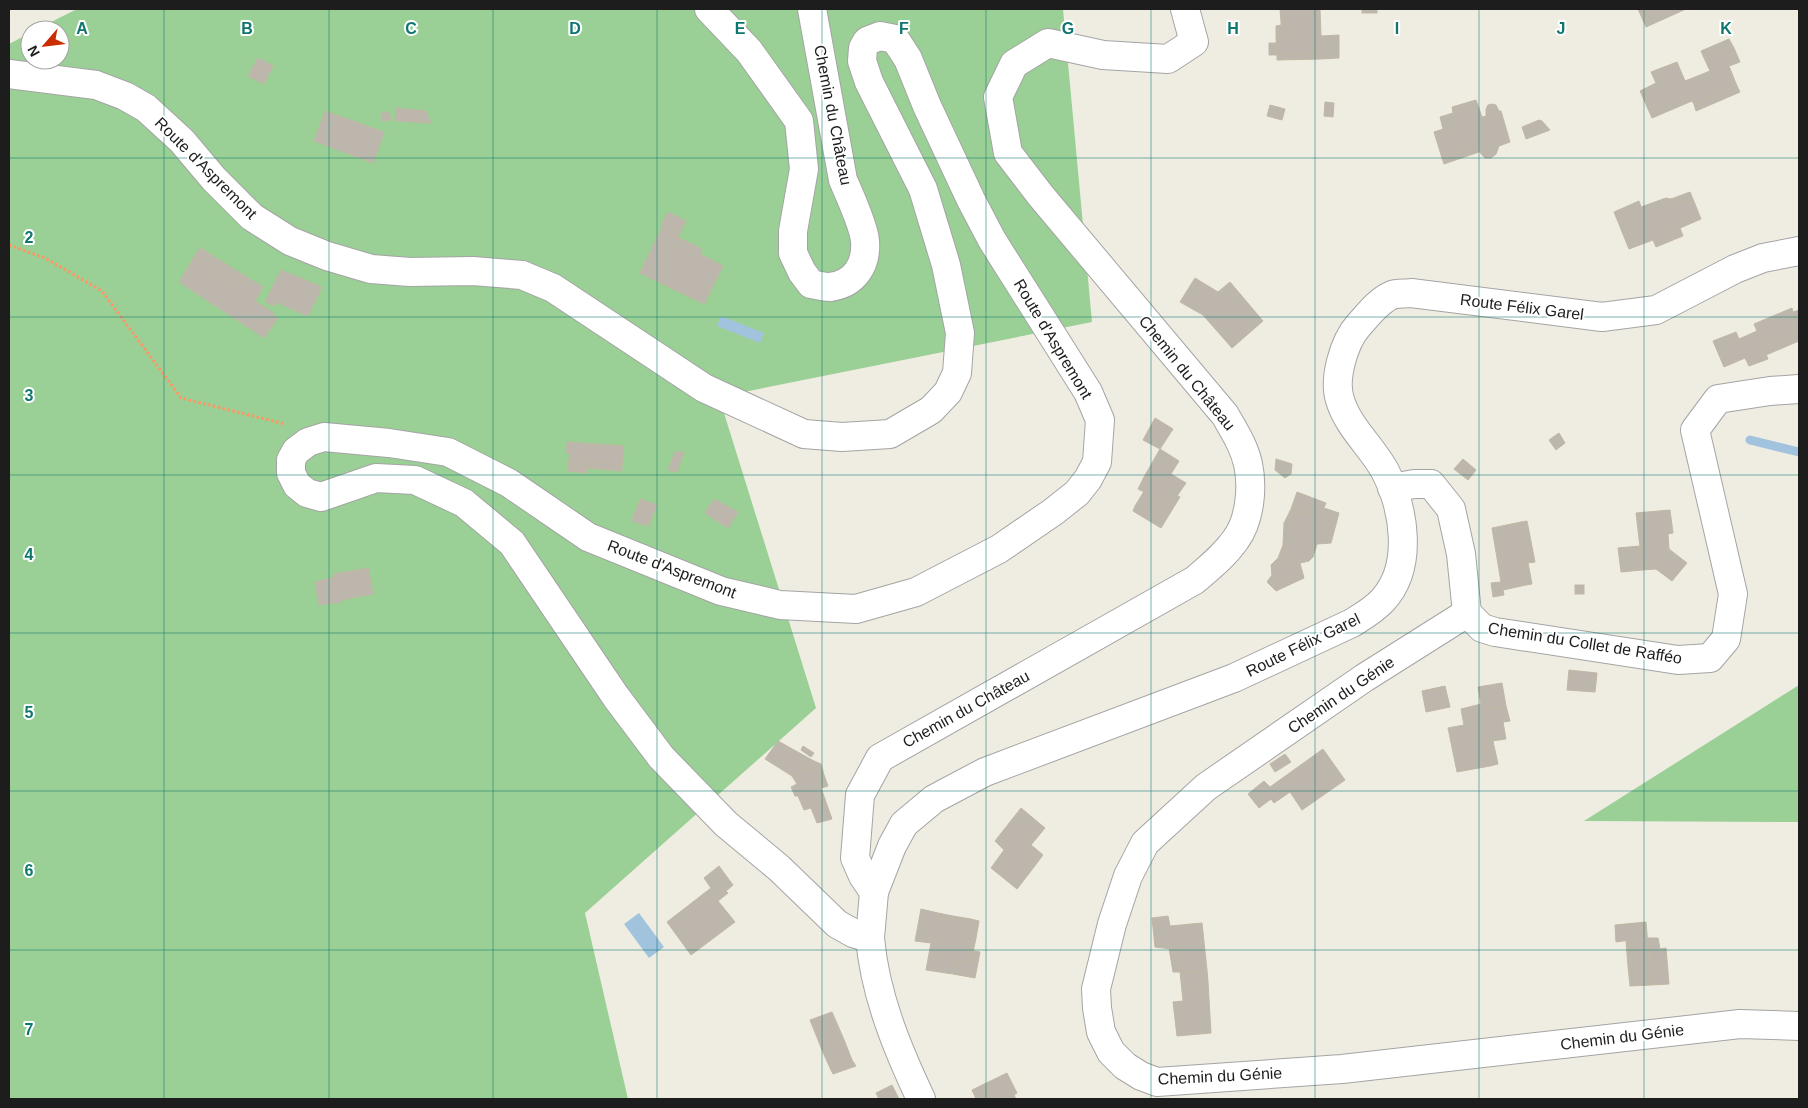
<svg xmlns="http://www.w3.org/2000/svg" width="1808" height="1108" font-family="Helvetica,sans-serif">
	<rect width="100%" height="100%" fill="#efede2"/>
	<!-- forest -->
	<g fill="#9ad095">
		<path d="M77,9H1063L1092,322L719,397L816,708L585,913L628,1099H9V44L30,33V60H60V30H35Z"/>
		<path d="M1799,685V822L1584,821Z"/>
	</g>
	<!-- water -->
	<g fill="#a1c3de">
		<path d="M721,316L764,333L760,343L717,326Z"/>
		<path d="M639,913L664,947L649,958L624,924Z"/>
	</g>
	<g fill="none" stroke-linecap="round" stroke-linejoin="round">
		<!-- stream -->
		<path stroke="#a1c3de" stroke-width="9" d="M1750,440L1799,452"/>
	</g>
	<!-- building -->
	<g fill="#bcb6ac" stroke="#c1b7a4">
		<path d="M1280,9H1320L1321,36L1339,35V58L1321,59L1320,53L1277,55L1276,37L1282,36Z"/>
		<rect x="1362" y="9" width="15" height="4"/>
		<path d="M1638,9H1686L1646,27Z"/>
		<path d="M1281,25L1282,36L1276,37V26Z"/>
		<path d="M1729,39L1734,48L1705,60L1701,51Z"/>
		<path d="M1269,43H1276L1277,55H1269Z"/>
		<path d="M1734,48L1740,62L1729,66L1737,86L1694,104L1692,101L1652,118L1640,91L1656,83L1651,72L1677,62L1685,81L1710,71L1705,60Z"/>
		<path d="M1320,53L1321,59L1277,60V55Z"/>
		<path d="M258,58L273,66L264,84L248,76Z"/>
		<path d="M1737,86L1740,92L1696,111L1694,104Z"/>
		<path d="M1476,100L1482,117L1486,116V109L1488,105L1492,104L1496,105L1499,111H1501L1510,142L1499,146L1496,154L1491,158H1485L1475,147L1442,158L1434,132L1443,129L1440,117L1453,113L1452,107Z"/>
		<path d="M1325,102L1334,103L1333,117L1324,116Z"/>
		<path d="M1270,105L1285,109L1282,120L1267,116Z"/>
		<path d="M396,108L426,111L431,123L395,121Z"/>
		<path d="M325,111L384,132L373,163L314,141Z"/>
		<path d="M389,112L391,120L382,121L381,113Z"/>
		<path d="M1539,120L1542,121L1550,130L1526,139L1522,127Z"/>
		<path d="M1475,147L1479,152L1444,164L1442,158Z"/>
		<path d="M1690,192L1695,204L1671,199Z"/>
		<path d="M1666,198L1695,204L1701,219L1671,232L1673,240L1656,247L1653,240L1629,249L1614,212L1639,201L1641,207Z"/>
		<path d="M668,212L680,218L674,231L661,225Z"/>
		<path d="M680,218L686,221L678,237L661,229L663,226L674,231Z"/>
		<path d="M1680,228L1683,236L1673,240L1671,232Z"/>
		<path d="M661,229L702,249L700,254L723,266L704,304L640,273Z"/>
		<path d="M200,248L245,276L238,285L194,257Z"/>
		<path d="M194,257L238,285L245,276L263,287L255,301L274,313L260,335L179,282Z"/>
		<path d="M281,270L322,287L308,316L276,302L274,306L265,302Z"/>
		<path d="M1195,278L1218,292L1230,282L1263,321L1232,348L1203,315L1180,302Z"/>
		<path d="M1792,308L1793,312L1799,310V332L1763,347L1768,359L1749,366L1745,358L1724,367L1713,341L1736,332L1739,339L1757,331L1754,324Z"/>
		<path d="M273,315L278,318L264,338L260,335Z"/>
		<path d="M1799,332V341L1766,355L1763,347Z"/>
		<path d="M1155,418L1173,429L1160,449L1143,440Z"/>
		<path d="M1559,433L1565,443L1556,450L1549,440Z"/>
		<path d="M567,442L624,446L622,465L588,462L587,468L568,466L570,454L566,453Z"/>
		<path d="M1160,449L1179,461L1171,474L1186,483L1177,496L1168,491L1163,500L1166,504L1157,519L1135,506L1151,480L1144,477Z"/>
		<path d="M675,452H684L677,472L668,470Z"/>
		<path d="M1276,459L1292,464L1291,474L1285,478L1275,470Z"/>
		<path d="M1463,459L1476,470L1468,480L1454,469Z"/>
		<path d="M588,462L622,465V471L587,468Z"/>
		<path d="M568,466L587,468V473L568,471Z"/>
		<path d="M1144,477L1151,480L1144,492L1138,489Z"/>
		<path d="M1168,491L1180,497L1161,528L1133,511L1135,506L1157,519L1166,504L1163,500Z"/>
		<path d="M1297,492L1326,503L1321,514L1308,510L1306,515L1291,509Z"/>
		<path d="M640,499L657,505L648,526L632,521Z"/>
		<path d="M714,499L738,512L728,528L705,513Z"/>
		<path d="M1324,508L1339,513L1331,543L1317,544L1313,557L1309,561L1300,563L1304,578L1276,591L1267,582L1272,575L1271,565L1278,558L1286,561L1289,553L1283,545L1284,523L1291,509L1306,515L1308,510L1321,514Z"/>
		<path d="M1670,510L1673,533L1668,534L1669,549L1687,563L1672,581L1656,569L1655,562L1642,564L1636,513Z"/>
		<path d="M1527,521L1535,562L1528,563L1521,522Z"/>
		<path d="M1521,522L1528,563L1522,564L1526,585L1503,590L1504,595L1493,597L1491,583L1501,582L1492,528Z"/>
		<path d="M1283,545L1289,553L1286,561L1278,558Z"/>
		<path d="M1640,546L1642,570L1621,572L1618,548Z"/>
		<path d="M1655,562L1656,569L1642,570V564Z"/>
		<path d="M1528,563L1532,584L1526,585L1522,564Z"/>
		<path d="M368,568L373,594L341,600L342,602L319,605L315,582L334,577V574Z"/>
		<rect x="1575" y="585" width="9" height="9"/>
		<path d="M1569,670L1597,673L1595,692L1567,690Z"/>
		<path d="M1502,683L1506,706L1482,710L1478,687Z"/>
		<path d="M1445,686L1450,707L1426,712L1422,691Z"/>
		<path d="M1481,704L1482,710L1506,706L1510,721L1503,722L1506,739L1485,742L1490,766L1457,772L1448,728L1464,725L1461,709Z"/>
		<path d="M778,741L814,761L811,768L792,776L765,759Z"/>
		<path d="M1493,741L1498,764L1490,766L1485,742Z"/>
		<path d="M803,746L814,753L811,757L801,750Z"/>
		<path d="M1323,749L1345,780L1302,810L1290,792L1274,803L1271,799L1259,808L1248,794L1264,781L1270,787Z"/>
		<path d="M1285,754L1291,762L1275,772L1270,764Z"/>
		<path d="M814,761L821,764L824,775L810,771Z"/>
		<path d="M811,768L810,771L824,775L828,786L821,788L832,819L817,823L811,808L804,810L798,796H795L791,787L797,784L792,776Z"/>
		<path d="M1021,808L1045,828L1031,845L1036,849L1024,864L1031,871L1017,889L991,868L1004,850L995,841Z"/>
		<path d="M1036,849L1043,855L1031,871L1024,864Z"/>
		<path d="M719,866L733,885L726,891L728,893L718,901L735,922L691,955L667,922L711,888L704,878Z"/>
		<path d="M921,909L938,913L937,917L952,920L953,916L971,919L967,936L976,938L971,962L955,960L953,974L926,970L931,943L915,941Z"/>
		<path d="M938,913L953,916L952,920L937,917Z"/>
		<path d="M1168,916L1170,926L1202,923L1207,970L1180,972V950L1155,947L1152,918Z"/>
		<path d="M971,919L979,921L976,938L967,936Z"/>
		<path d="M1646,922L1651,985L1630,986L1628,966L1632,964L1630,940L1616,942L1615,925Z"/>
		<path d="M1648,938H1658L1660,949L1666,948L1669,984L1651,985Z"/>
		<path d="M1630,940L1632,964L1628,966L1626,941Z"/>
		<path d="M1169,948L1180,950V972H1173Z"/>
		<path d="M974,951L980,952L975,978L953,974L955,960L971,962Z"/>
		<path d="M1207,970L1208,982L1182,991L1180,972Z"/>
		<path d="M1208,982L1211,1033L1177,1036L1173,1002L1183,1001L1182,991Z"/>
		<path d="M832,1012L845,1042L822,1050L810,1020Z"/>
		<path d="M845,1042L852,1060L830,1068L822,1050Z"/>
		<path d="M852,1060L856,1066L833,1074L830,1068Z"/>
		<path d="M1007,1073L1017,1093L1014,1095L1016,1099H976L972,1090Z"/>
		<path d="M892,1085L899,1099H879L876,1093Z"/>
	</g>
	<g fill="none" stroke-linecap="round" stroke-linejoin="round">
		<defs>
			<g id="minor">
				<path d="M709,9L749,51L799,121L804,169L793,231V253L802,272L811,284C817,285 824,287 830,287C855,284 867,264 865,241C864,226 849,194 843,180L812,9"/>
				<path d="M9,74L96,85L125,96L146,108L182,141L214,179L252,217L290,241L327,256L371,269L410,272L473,271L522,275L553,288L704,388L804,434L842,437L890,434L931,410L948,392L957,373L960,333L946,265L923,189L869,82L862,61L863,48L867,41L880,36L895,39L908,59L927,106L971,200L992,240L1088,392L1100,420L1097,462L1088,479L1077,493L1053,512L999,549L916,592L856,609L780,605L721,591L588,537L509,483L448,452L389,443L324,437L308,442L296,451L291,460V473L297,485L307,493L321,497L376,478L415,480L464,503L512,543L616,697L661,757L726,824L779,868L837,924L853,933L870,938C875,995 897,1048 921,1099"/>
				<path d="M1392,488L1414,484H1431L1451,509L1461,554L1467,613L1364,678L1206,787L1145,843L1128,876L1112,924L1096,989L1097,1008L1101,1032L1111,1052L1125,1066L1141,1076L1157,1082L1342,1069L1740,1024L1799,1026"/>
				<path d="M1467,613L1482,628L1495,632L1678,660L1710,658L1726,639L1733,594L1695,430L1718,399L1770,391L1799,389"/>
				<path d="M874,892L863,876L855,858L860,795L880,758L1195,580C1210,567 1225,555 1236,539C1250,520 1253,487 1248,464C1244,446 1234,431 1225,415L1041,196L1008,153L998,97L1014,64L1048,43L1103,55L1168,59L1194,42L1185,9"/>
				<path d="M870,938L874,892L892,846L904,824L934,799L985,772L1234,678L1352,623C1363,616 1374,610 1383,600C1414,566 1404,508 1385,471C1372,447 1348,427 1340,400C1333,379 1344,342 1358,326C1368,315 1378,301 1392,295C1397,293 1405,294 1411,293L1602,317L1656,310L1735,269L1763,258L1799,251"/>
			</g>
		</defs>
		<!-- minor casing -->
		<use href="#minor" stroke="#a4a4a4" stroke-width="30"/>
		<!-- path -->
		<path stroke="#ff9664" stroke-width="3" stroke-dasharray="2.5 2.5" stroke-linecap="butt" d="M9,245L45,258L102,291L181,398L285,424"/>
		<!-- minor -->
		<use href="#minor" stroke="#fff" stroke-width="28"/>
	</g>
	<!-- grid -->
	<path fill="none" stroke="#0f766e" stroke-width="1" stroke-opacity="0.55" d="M164,9V1099M329,9V1099M493,9V1099M657,9V1099M822,9V1099M986,9V1099M1151,9V1099M1315,9V1099M1479,9V1099M1644,9V1099M9,158H1799M9,317H1799M9,475H1799M9,633H1799M9,791H1799M9,950H1799"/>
	<g text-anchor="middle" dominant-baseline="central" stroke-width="4" stroke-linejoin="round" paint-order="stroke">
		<!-- street labels -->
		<g font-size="16" fill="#1d1d1d" stroke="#fff">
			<text transform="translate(833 115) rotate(79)">Chemin du Château</text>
			<text transform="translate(206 168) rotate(45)">Route d'Aspremont</text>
			<text transform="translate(1522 307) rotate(7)">Route Félix Garel</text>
			<text transform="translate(1053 339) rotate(59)">Route d'Aspremont</text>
			<text transform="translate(1187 373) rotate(51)">Chemin du Château</text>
			<text transform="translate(672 569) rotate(21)">Route d'Aspremont</text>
			<text transform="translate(1585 643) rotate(9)">Chemin du Collet de Rafféo</text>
			<text transform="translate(1303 645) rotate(-26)">Route Félix Garel</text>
			<text transform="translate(1341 695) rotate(-34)">Chemin du Génie</text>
			<text transform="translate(966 709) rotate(-29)">Chemin du Château</text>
			<text transform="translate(1622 1037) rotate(-7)">Chemin du Génie</text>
			<text transform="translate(1220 1076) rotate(-3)">Chemin du Génie</text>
		</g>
	</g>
	<g font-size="16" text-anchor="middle" font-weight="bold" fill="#0f766e" stroke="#fff" stroke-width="4" stroke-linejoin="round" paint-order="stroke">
		<text x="82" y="34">A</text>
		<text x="247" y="34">B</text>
		<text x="411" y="34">C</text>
		<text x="575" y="34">D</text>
		<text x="740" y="34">E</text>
		<text x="904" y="34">F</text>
		<text x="1068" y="34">G</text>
		<text x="1233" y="34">H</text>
		<text x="1397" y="34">I</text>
		<text x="1561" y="34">J</text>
		<text x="1726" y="34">K</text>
		<text x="29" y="243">2</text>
		<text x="29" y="401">3</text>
		<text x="29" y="560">4</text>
		<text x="29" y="718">5</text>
		<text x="29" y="876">6</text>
		<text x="29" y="1035">7</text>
	</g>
	<!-- border -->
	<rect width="1808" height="1108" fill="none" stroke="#1d1d1d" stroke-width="20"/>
	<!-- north arrow -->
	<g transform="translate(45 45) rotate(242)"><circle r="24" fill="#ffffff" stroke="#a5a5a5"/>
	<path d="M0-4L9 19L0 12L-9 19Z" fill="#ca2d00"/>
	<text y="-8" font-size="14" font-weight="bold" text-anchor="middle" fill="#1d1d1d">N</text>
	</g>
</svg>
